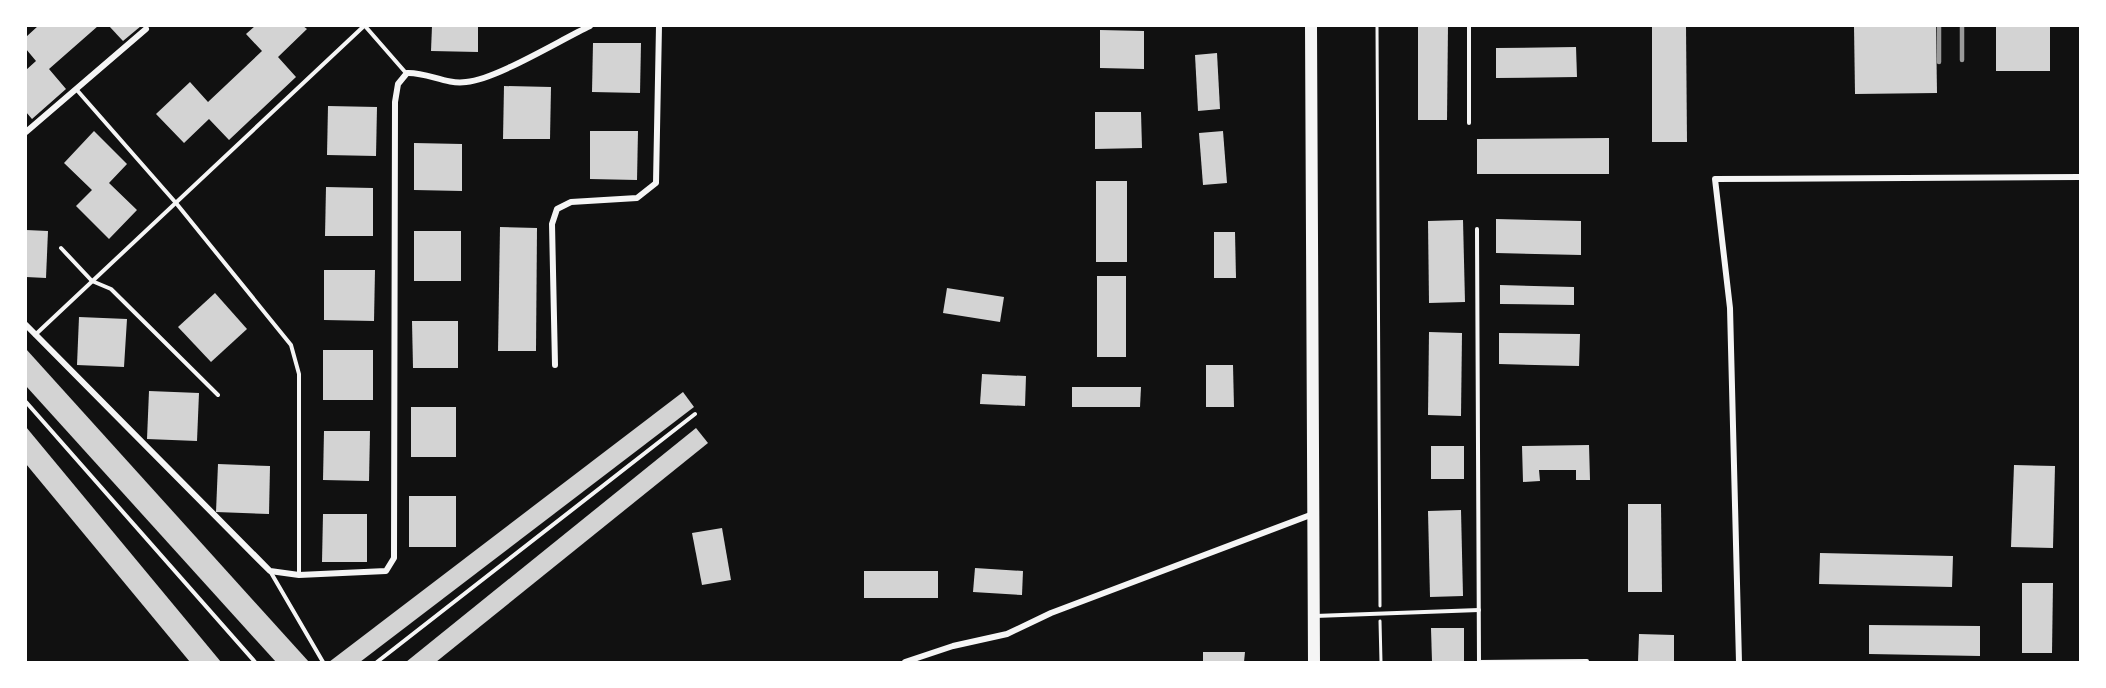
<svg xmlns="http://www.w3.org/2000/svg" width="2106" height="688" font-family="Ubuntu,sans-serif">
	<rect width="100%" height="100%" fill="#111"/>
	<!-- building -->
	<g fill="#d3d3d3">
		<path d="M38,26H98L49,69L66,89L32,119L26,112V70L36,61L26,49V37Z"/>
		<path d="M109,26H141L123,41Z"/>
		<path d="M255,26H303L307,29L278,57L296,77L229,140L209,119L184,143L156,114L190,82L208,102L262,51L246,34Z"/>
		<path d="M432,26H478V52L431,51Z"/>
		<path d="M1418,26H1448L1447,120H1418Z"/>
		<path d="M1652,26H1686L1687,142H1652Z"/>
		<path d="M1854,26H1936L1937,93L1855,94Z"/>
		<rect x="1996" y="26" width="54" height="45"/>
		<path d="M1100,30L1144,31V69L1100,68Z"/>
		<path d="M593,43H641L640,93L592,92Z"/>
		<path d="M1576,47L1577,77L1496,78V48Z"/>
		<path d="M1217,53L1220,109L1198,111L1195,55Z"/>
		<path d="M504,86L551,87L550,139H503Z"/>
		<path d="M328,106L377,107L376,156L327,155Z"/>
		<path d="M1095,112H1141L1142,148L1095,149Z"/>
		<path d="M94,131L127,164L109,183L137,210L109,239L76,206L92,190L64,163Z"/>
		<path d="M590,131H638L637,180L590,179Z"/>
		<path d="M1223,131L1227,183L1203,185L1199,133Z"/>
		<path d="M1609,138V174H1477V139Z"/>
		<path d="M414,143L462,144V191L414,190Z"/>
		<rect x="1096" y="181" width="31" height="81"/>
		<path d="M326,187L373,188V236H325Z"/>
		<path d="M1496,219L1581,221V255L1496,253Z"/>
		<path d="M1463,220L1465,302L1429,303L1428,221Z"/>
		<path d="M500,227L537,228L536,351H498Z"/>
		<path d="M26,230L48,231L46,278L26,277Z"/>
		<rect x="414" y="231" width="47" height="50"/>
		<path d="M1214,232H1235L1236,278H1214Z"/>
		<path d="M324,270H375L374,321L324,320Z"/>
		<rect x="1097" y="276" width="29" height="81"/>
		<path d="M1500,285L1574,287V305L1500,304Z"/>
		<path d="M947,288L1004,297L1000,322L943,313Z"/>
		<path d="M215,293L247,329L211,362L178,327Z"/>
		<path d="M79,317L127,319L124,367L77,365Z"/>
		<path d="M412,321H458V368H413Z"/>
		<path d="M1429,332L1462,333L1461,416L1428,415Z"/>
		<path d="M1499,333L1580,334L1579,366L1499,364Z"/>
		<path d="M26,349L309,662H276L26,386Z"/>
		<rect x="323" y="350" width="50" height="50"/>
		<path d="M1206,365H1233L1234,407H1206Z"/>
		<path d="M982,374L1026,376L1025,406L980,404Z"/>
		<path d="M1072,387H1141L1140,407H1072Z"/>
		<path d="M149,391L199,393L197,441L147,439Z"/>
		<path d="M683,392L694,407L360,662H329Z"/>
		<rect x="411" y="407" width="45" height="50"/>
		<path d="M26,427L221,662H190L26,464Z"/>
		<path d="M696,428L708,443L436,662H406Z"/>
		<path d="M324,431H370L369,481L323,480Z"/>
		<path d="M1589,445L1590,480H1576V470H1539L1540,481L1523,482L1522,446Z"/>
		<rect x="1431" y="446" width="33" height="33"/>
		<path d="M218,464L270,466L269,514L216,512Z"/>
		<path d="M2014,465L2055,466L2053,548L2011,547Z"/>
		<rect x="409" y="496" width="47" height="51"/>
		<path d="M1628,504H1661L1662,592H1628Z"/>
		<path d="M1461,510L1463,596L1430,597L1428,511Z"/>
		<path d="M323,514H367V562H322Z"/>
		<path d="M722,528L731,580L702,585L692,533Z"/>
		<path d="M1820,553L1953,556L1952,587L1819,584Z"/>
		<path d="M975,568L1023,571L1022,595L973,592Z"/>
		<rect x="864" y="571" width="74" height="27"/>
		<path d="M2022,583H2053L2052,653H2022Z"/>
		<path d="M1869,625L1980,626V656L1869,654Z"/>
		<path d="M1431,628H1464V662H1432Z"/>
		<path d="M1639,634L1674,635V662H1638Z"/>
		<path d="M1203,652H1245L1244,662H1203Z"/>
	</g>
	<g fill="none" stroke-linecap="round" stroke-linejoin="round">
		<!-- path -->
		<g stroke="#f5f5f5" stroke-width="3">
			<path d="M1377,26L1380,606"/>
			<path d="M1380,621L1381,662"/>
		</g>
		<!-- service -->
		<g stroke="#f5f5f5" stroke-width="4">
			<path d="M365,26L406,73"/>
			<path d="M76,89L176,203L291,345L299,374V574"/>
			<path d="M1469,123V26"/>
			<path d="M1477,229L1479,662"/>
			<path d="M61,248L92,281L111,289L218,395"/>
			<path d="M35,335L364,26"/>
			<path d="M26,402L255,662"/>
			<path d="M270,571L323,662"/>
			<path d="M1315,616L1479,610"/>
			<path d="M377,662L695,414"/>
			<path d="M1479,662L1587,661"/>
		</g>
		<!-- minor -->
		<g stroke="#f5f5f5" stroke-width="6">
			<path d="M26,132L146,29"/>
			<path d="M26,325L270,571L299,575L386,571L394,558L395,102L398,84L407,73C427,72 446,85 466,82C497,79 560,40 590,26"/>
			<path d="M555,365L552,224L557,209L571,202L637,198L656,183L659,26"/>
			<path d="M905,662L953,646L1007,634L1051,613L1313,514"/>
			<path d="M1739,662L1730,308L1715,179L2080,177"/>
		</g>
		<!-- primary -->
		<path stroke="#f5f5f5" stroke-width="12" d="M1311,26L1314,662"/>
		<!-- rail -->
		<g stroke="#9a9a9a" stroke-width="4.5">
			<path d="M1962,60V26"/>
			<path d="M1939,62V26"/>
		</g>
	</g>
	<!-- border -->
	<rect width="2106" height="688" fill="none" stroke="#ffffff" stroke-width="54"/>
</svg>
